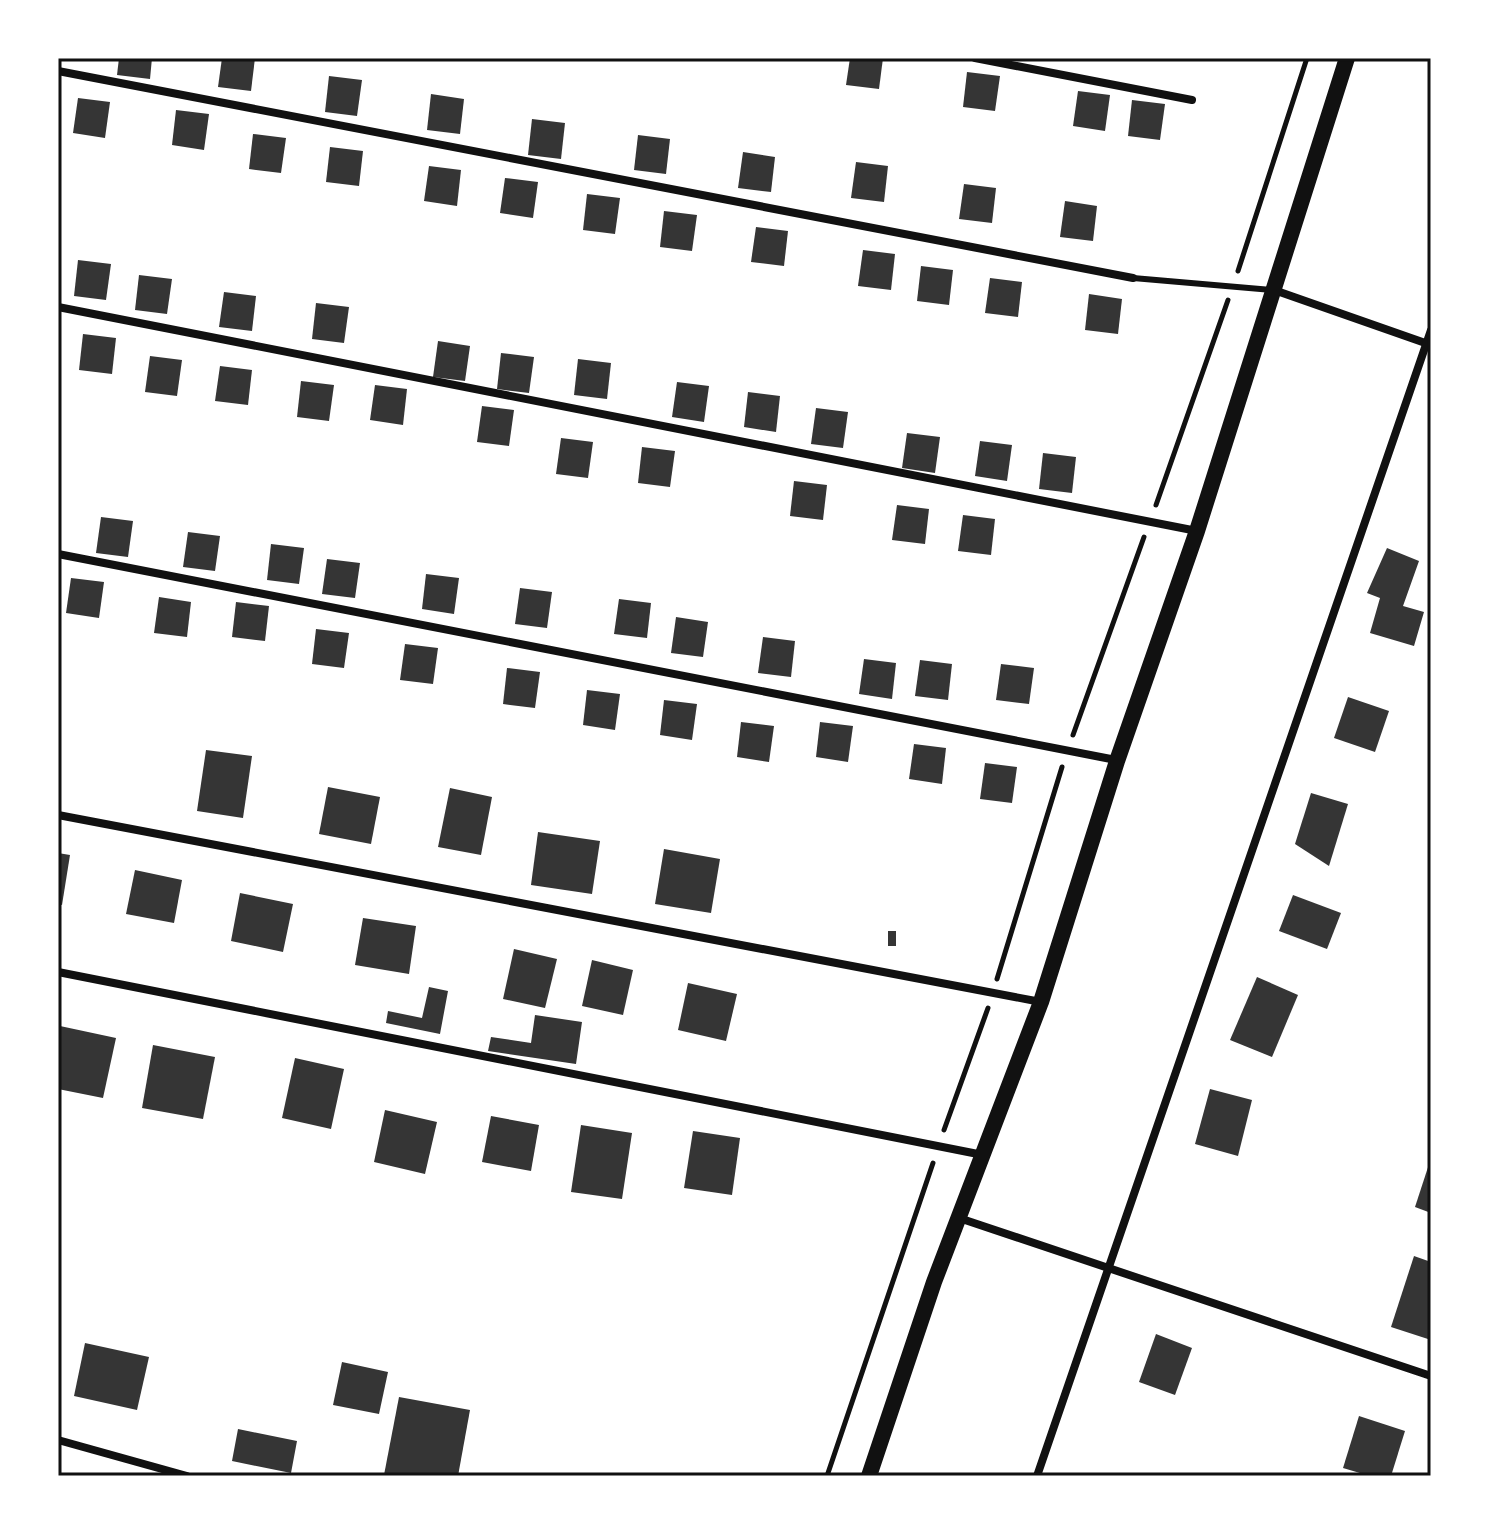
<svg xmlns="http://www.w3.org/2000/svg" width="1489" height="1534" font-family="Ubuntu,sans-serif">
	<rect width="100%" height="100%" fill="#fff"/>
	<!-- building -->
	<g fill="#353535">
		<path d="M119,58H152L150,79L117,75Z"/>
		<path d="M222,58H255L251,91L218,87Z"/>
		<path d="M850,58H883L879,89L846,85Z"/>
		<path d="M967,72L1000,76L995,111L963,107Z"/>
		<path d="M329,76L362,80L357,116L325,112Z"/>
		<path d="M1078,91L1110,95L1105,131L1073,126Z"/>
		<path d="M431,94L464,99L460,134L427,130Z"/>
		<path d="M78,98L110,102L105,138L73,133Z"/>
		<path d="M1132,100L1165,104L1160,140L1128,136Z"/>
		<path d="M176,110L209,114L204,150L172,145Z"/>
		<path d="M532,119L565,123L561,159L528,155Z"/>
		<path d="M253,134L286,138L281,173L249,169Z"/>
		<path d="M638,135L670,139L666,174L634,170Z"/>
		<path d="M330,147L363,151L359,186L326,182Z"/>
		<path d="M743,152L775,157L771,192L738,188Z"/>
		<path d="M856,162L888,166L884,202L851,198Z"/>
		<path d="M429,166L461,170L457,206L424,201Z"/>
		<path d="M505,178L538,182L533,218L500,213Z"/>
		<path d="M964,184L996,188L992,223L959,219Z"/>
		<path d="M587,194L620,198L615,234L583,230Z"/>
		<path d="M1065,201L1097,206L1093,241L1060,237Z"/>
		<path d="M664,211L697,215L692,251L660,247Z"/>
		<path d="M756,227L788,231L784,266L751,262Z"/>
		<path d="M863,250L895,254L891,290L858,286Z"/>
		<path d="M78,260L111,264L106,300L74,296Z"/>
		<path d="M921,266L953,270L949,305L917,301Z"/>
		<path d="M139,275L172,279L167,314L135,310Z"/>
		<path d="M990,278L1022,282L1018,317L985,313Z"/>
		<path d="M224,292L256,296L252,331L219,327Z"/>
		<path d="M1089,294L1122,299L1118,334L1085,330Z"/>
		<path d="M316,303L349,307L344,343L312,339Z"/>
		<path d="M83,334L116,338L112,374L79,370Z"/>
		<path d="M438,341L470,346L465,381L433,377Z"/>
		<path d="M501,353L534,357L529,393L497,389Z"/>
		<path d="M150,356L182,360L177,396L145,392Z"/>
		<path d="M578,359L611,363L607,399L574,395Z"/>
		<path d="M220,366L252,370L248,405L215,401Z"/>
		<path d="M301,381L334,385L329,421L297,417Z"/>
		<path d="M677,382L709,386L704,422L672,417Z"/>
		<path d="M375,385L407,389L403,425L370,420Z"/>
		<path d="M748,392L780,396L776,432L744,427Z"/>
		<path d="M482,406L514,410L509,446L477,442Z"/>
		<path d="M816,408L848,412L843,448L811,444Z"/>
		<path d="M907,433L940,437L935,473L902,468Z"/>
		<path d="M561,438L593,442L588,478L556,474Z"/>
		<path d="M980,441L1012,445L1007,481L975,476Z"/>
		<path d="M642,447L675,451L670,487L638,483Z"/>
		<path d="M1043,453L1076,457L1072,493L1039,489Z"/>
		<path d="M794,481L827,485L823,520L790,516Z"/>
		<path d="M897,505L929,509L925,544L892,540Z"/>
		<path d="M963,515L995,519L991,555L958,551Z"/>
		<path d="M101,517L133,521L128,557L96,553Z"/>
		<path d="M188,532L220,536L215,571L183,567Z"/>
		<path d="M271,544L304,548L299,584L267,580Z"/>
		<path d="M1387,548L1419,561L1403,606L1424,612L1414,646L1370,633L1380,598L1367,593Z"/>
		<path d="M327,559L360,563L355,598L322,594Z"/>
		<path d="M426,574L459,578L454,614L422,609Z"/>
		<path d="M71,578L104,582L99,618L66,613Z"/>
		<path d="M520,588L552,592L547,628L515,624Z"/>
		<path d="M159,597L191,602L187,637L154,633Z"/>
		<path d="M619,599L651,603L647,638L614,634Z"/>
		<path d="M236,602L269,606L265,641L232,637Z"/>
		<path d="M676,617L708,622L703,657L671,653Z"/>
		<path d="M316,629L349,633L344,668L312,664Z"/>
		<path d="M763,637L795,641L791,677L758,673Z"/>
		<path d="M405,644L438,648L433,684L400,680Z"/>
		<path d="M864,659L896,663L892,699L859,694Z"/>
		<path d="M920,660L952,664L948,700L915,696Z"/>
		<path d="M1001,664L1034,668L1029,704L996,700Z"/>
		<path d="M507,668L540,672L535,708L503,704Z"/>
		<path d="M587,690L620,694L615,730L583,725Z"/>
		<path d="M1348,697L1389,711L1375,752L1334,738Z"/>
		<path d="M664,700L697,704L692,740L660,735Z"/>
		<path d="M741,722L774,726L769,762L737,757Z"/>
		<path d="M820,722L853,726L848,762L816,757Z"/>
		<path d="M914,744L946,748L942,784L909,779Z"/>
		<path d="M206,750L252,756L243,818L197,811Z"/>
		<path d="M985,763L1017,767L1012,803L980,799Z"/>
		<path d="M328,787L380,797L371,844L319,834Z"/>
		<path d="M450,788L492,797L481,855L438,847Z"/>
		<path d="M1311,793L1348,804L1329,866L1295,844Z"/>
		<path d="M538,832L600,841L592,894L531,885Z"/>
		<path d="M664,849L720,859L711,913L655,904Z"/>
		<path d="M58,853L70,855L62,905L58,904Z"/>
		<path d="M135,870L182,880L174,923L126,914Z"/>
		<path d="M240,893L293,904L283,952L231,941Z"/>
		<path d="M1293,895L1341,913L1327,949L1279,931Z"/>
		<path d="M363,918L416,926L409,974L355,965Z"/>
		<rect x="888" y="931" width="8" height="15"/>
		<path d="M514,949L557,959L545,1008L503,999Z"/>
		<path d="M592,960L633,970L623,1015L582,1006Z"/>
		<path d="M1257,977L1298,995L1272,1057L1230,1040Z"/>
		<path d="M688,983L737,994L726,1041L678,1030Z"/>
		<path d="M429,987L448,991L440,1034L386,1023L388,1011L422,1018Z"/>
		<path d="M535,1015L582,1022L576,1064L488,1051L491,1037L531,1043Z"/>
		<path d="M60,1026L116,1038L103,1098L58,1089Z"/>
		<path d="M153,1045L215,1057L203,1119L142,1108Z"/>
		<path d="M295,1058L344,1069L331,1129L282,1118Z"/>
		<path d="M1210,1089L1252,1100L1238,1156L1195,1144Z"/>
		<path d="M385,1110L437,1122L425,1174L374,1162Z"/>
		<path d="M491,1116L539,1125L531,1171L482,1162Z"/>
		<path d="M581,1125L632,1133L622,1199L571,1192Z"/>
		<path d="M693,1131L740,1138L732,1195L684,1188Z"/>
		<path d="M1431,1158V1213L1415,1207Z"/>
		<path d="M1414,1256L1431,1262V1340L1391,1327Z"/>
		<path d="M1156,1334L1192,1348L1175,1395L1139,1382Z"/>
		<path d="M85,1343L149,1357L137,1410L74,1396Z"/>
		<path d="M342,1362L388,1372L379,1414L333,1405Z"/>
		<path d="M399,1397L470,1410L458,1476L384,1475Z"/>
		<path d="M1359,1416L1405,1431L1391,1476H1370L1343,1468Z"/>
		<path d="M238,1429L297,1441L291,1473L232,1461Z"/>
	</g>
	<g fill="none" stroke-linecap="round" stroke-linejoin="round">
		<!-- path -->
		<g stroke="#111" stroke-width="5">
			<path d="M1238,271L1307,58"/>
			<path d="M1156,505L1228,300"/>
			<path d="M1073,735L1144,537"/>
			<path d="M997,979L1062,767"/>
			<path d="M944,1130L988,1008"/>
			<path d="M827,1476L933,1163"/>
		</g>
		<!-- service -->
		<path stroke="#111" stroke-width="6" d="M1133,278L1272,290"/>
		<!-- minor -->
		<g stroke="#111" stroke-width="8">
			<path d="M975,58L1192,100"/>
			<path d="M58,71L1133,278"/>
			<path d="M1274,290L1431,345"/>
			<path d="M58,307L1197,531"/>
			<path d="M58,554L1116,760"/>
			<path d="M58,815L1041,1002"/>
			<path d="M58,972L983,1155"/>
			<path d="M959,1218L1431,1376"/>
			<path d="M58,1440L187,1476"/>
			<path d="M1037,1476L1431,330"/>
		</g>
		<!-- secondary -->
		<path stroke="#111" stroke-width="16" d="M869,1476L934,1282L1041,1002L1117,761L1197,531L1347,58"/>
	</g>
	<!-- border -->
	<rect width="1489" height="1534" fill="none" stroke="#ffffff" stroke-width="120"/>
	<rect x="60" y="60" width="1369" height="1414" fill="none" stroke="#111" stroke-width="3"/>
</svg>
